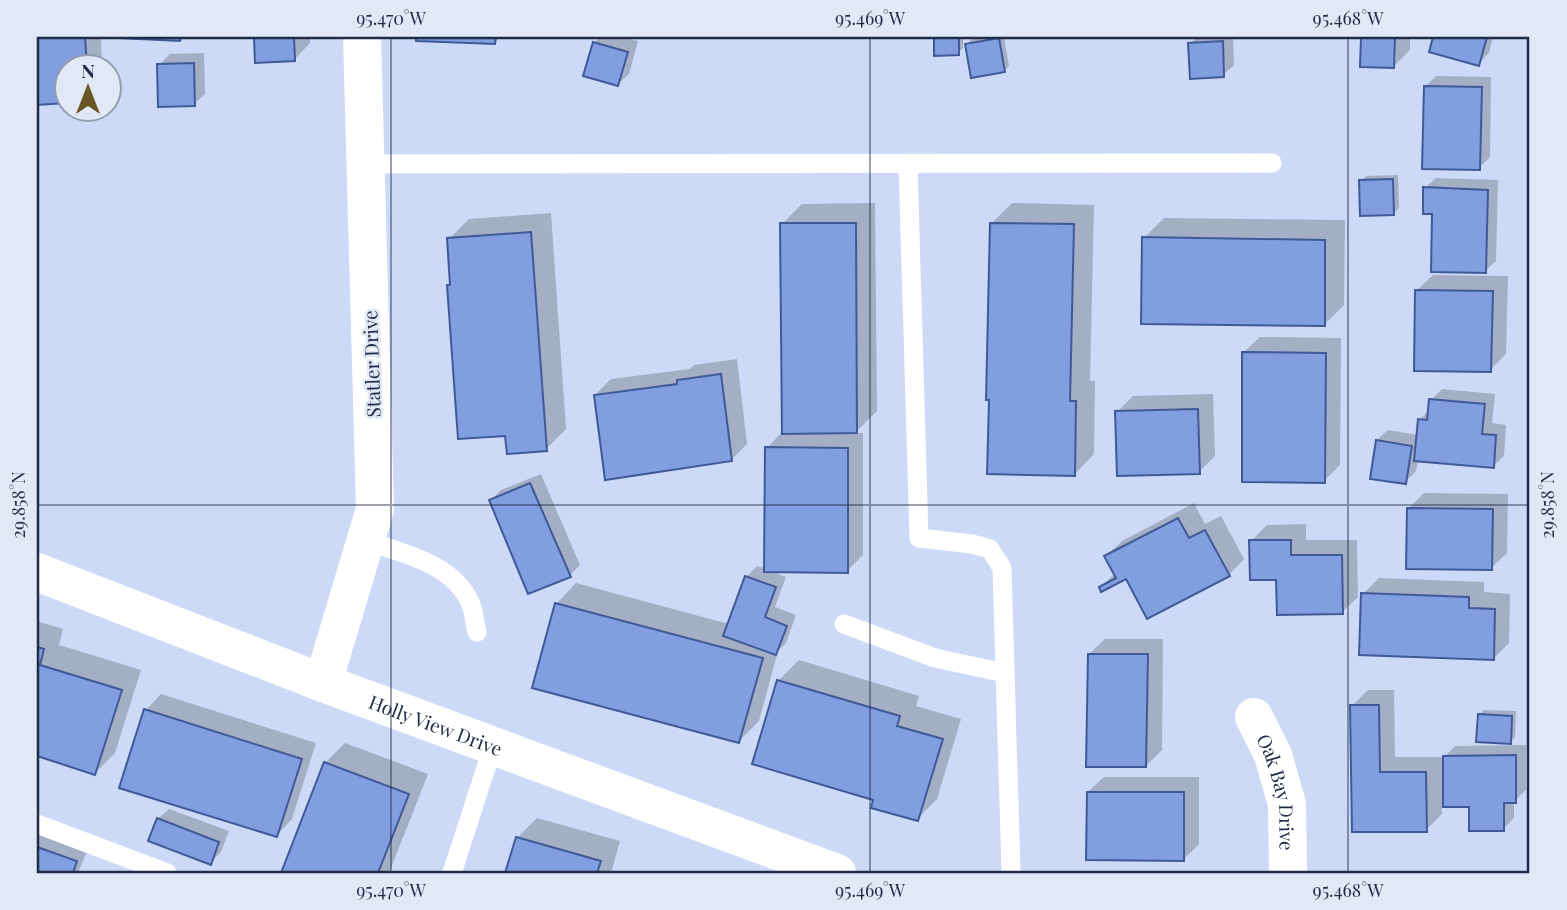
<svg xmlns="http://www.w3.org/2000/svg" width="1567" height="910" font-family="'Playfair Display',serif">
	<rect width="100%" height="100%" fill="#cddaf7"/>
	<!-- shadow -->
	<g fill="#0003">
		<path d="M37,37H101L102,66H66V102L37,103Z"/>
		<path d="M256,37H310V43L295,59L257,61Z"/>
		<path d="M418,37H500L495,42L418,40Z"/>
		<path d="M600,37H621L638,41L629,74L618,84L594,43Z"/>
		<path d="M936,37H963V48L958,53L936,54Z"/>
		<path d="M985,37H1004L1009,66L1004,71L967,44L972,39Z"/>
		<path d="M1197,37H1233L1234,65L1223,75L1190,44Z"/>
		<path d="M1363,37H1410V50L1394,66L1362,65Z"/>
		<path d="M1435,37H1493L1489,53L1478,64L1431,51Z"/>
		<path d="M204,53L205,94L194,104L159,65L170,54Z"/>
		<path d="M1436,76L1491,77L1490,157L1479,168L1425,87Z"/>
		<path d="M1398,175L1399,208L1394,213L1361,181L1366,176Z"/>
		<path d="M1436,178L1498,180L1496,261L1485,271L1434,212L1425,188Z"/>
		<path d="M875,203L877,411L855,433H863V555L847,571H771L786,577L775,607L796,615L786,643L778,651L759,721L739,741L556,604L576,583L729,624L746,577L757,566L766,569L767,448L783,431L782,224L802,204Z"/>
		<path d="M1012,203L1094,205L1090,381H1095L1094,454L1074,475L992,223Z"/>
		<path d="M551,213L566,429L546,449L449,286L452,283L449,239L469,219Z"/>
		<path d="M1164,218L1345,220L1344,305L1324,325L1144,238Z"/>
		<path d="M1433,275L1508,276L1506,354L1490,370L1417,290Z"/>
		<path d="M1260,337L1341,338L1340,465L1324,481L1244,352Z"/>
		<path d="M737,359L747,444L732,459L595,395L611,379L690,369L694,365Z"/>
		<path d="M1442,389L1495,394L1492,423L1506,425L1504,456L1493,466L1418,460L1416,471L1405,482L1377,440L1388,430L1418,435L1420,419L1430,409L1431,400Z"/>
		<path d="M1213,394L1215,456L1199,472L1117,412L1133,396Z"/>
		<path d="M541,474L580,565L570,575L491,500L501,490Z"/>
		<path d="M1424,493L1508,494L1507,553L1491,568L1409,508Z"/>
		<path d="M1194,503L1205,524L1221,516L1244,559L1229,575L1127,577L1101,587L1115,573L1106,556L1122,541Z"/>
		<path d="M1306,524V540H1357L1358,597L1342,612L1278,578L1251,541L1267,525Z"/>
		<path d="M1379,578L1484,582V592L1510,594L1509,643L1493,659L1363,594Z"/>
		<path d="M37,621L63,629L59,645L141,670L115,753L95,773L37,754Z"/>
		<path d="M1105,639H1163L1162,750L1146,766L1089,654Z"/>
		<path d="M799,660L919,696L916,706L961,719L937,799L917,819L875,799L754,763L779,680Z"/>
		<path d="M1368,690H1394L1395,757H1444L1455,746L1526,745V790L1514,801V818L1503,829L1471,805H1442V814L1426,830H1354L1352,706Z"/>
		<path d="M161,694L316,743L292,819L277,835L146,710Z"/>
		<path d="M1484,710L1516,711L1515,737L1510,742L1479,715Z"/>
		<path d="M345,743L428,774L389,873H282L325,763Z"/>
		<path d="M1104,777H1199V844L1183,860L1088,792Z"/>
		<path d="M169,809L229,831L221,852L210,863L158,819Z"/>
		<path d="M537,818L620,841L611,873H507L517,838Z"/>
		<path d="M37,833L87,851L78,873H37Z"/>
	</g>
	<!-- building -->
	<g fill="#819ee1" stroke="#405a97" stroke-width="2">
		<path d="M37,37H85L87,66H66V103L37,105Z"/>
		<path d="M98,37H181L180,41Z"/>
		<path d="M254,37H294L295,61L255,63Z"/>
		<path d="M416,37H496L495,44L416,41Z"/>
		<path d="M934,37H959V55L934,56Z"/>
		<path d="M1361,37H1395L1394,68L1360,67Z"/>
		<path d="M1433,37H1487L1479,66L1429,52Z"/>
		<path d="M999,38L1005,72L971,78L965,44Z"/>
		<path d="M1223,41L1224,77L1190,79L1188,43Z"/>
		<path d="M593,42L628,52L618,86L583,76Z"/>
		<path d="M194,63L195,106L158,107L157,64Z"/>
		<path d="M1424,86L1482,87L1480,170L1422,169Z"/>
		<path d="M1393,179L1394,215L1360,216L1359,180Z"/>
		<path d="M1423,187L1488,190L1486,273L1431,272L1432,214H1423Z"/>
		<path d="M780,223H856L857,433L782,434Z"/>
		<path d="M990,223L1074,224L1070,401H1076L1075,476L987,474L989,400H986Z"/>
		<path d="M531,232L547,451L507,454L505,436L458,439L447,285H450L447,238Z"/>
		<path d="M1142,237L1325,240V326L1141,324Z"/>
		<path d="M1415,290L1493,291L1491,372L1414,371Z"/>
		<path d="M1242,352L1326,353L1325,483L1242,482Z"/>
		<path d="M721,374L732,461L605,480L594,395L677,384V380Z"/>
		<path d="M1429,399L1485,404L1482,434L1496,435L1494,468L1414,461L1418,419L1427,420Z"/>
		<path d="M1198,409L1200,474L1117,476L1115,411Z"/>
		<path d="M1376,440L1412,446L1406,484L1370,479Z"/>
		<path d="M765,447L848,448V573L764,572Z"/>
		<path d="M530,483L571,577L528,594L489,500Z"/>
		<path d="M1407,508L1493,509L1492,570L1406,569Z"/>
		<path d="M1178,518L1189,538L1205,530L1230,576L1147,619L1126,579L1101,592L1099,587L1116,578L1104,556Z"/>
		<path d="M1249,540H1291V555H1342L1343,614L1277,615L1276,580H1250Z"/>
		<path d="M745,576L776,587L765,617L787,626L776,655L723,636Z"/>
		<path d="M1361,593L1469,597V608L1495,609L1494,660L1359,655Z"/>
		<path d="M555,603L763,658L739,743L532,688Z"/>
		<path d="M37,647L44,649L40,665L122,690L95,775L37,756Z"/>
		<path d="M1088,654H1148L1146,767H1086Z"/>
		<path d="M777,680L900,716L897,726L943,739L918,821L871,808L873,800L752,764Z"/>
		<path d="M1350,705H1379L1380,772H1426L1427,832H1352Z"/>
		<path d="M144,709L302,759L277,837L119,788Z"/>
		<path d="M1478,714L1512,716L1511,744L1476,742Z"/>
		<path d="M1516,755V803H1504V831H1469V807H1443V756Z"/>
		<path d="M324,762L409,794L378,873H281Z"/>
		<path d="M1087,792H1184V861L1086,860Z"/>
		<path d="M157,818L219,842L211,865L148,841Z"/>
		<path d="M516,837L601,861L597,873H505Z"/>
		<path d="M37,847L77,861L73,873H37Z"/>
	</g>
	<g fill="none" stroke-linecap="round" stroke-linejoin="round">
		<!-- lane -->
		<g stroke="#fff" stroke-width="19">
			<path d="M365,164L1272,163"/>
			<path d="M908,164L919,538L972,544L990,549L1002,568L1011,873"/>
			<path d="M366,541C403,553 455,564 471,605C474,613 475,624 477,632"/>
			<path d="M844,624L935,658L1005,673"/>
			<path d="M37,824L167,873"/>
			<path d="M452,873L493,746"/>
		</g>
		<!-- street -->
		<g stroke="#fff" stroke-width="38">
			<path id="s1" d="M37,572L323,683L837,873"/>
			<path d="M323,683L375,509L362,37"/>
			<path id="s2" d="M1254,717L1273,755L1287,804L1288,873"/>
		</g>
	</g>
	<!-- ticks -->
	<path fill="none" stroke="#212d48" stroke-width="2" stroke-opacity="0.45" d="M391,37V873M870,37V873M1348,37V873M37,505H1530"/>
	<g text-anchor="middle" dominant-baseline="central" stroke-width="5" stroke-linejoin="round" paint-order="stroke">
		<!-- street labels -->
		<g font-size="19" fill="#212d48" stroke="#e1e8f6">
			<text transform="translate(371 364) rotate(-92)">Statler Drive</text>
			<text stroke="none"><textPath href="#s1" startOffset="427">Holly View Drive</textPath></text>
			<text stroke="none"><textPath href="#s2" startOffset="80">Oak Bay Drive</textPath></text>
		</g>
	</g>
	<!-- border -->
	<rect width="1567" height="910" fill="none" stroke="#e1e8f6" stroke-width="77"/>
	<!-- north arrow -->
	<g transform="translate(88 88)"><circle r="33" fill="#e1e8f6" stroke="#949db0" stroke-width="2"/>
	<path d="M0-5L12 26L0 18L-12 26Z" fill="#695423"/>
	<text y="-10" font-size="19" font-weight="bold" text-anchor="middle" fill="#212d48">N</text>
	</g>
	<rect x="38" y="38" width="1490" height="834" fill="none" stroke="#212d48" stroke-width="2.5"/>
	<g font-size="18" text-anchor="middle" fill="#212d48">
		<text x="391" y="25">95.470°W</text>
		<text x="870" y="25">95.469°W</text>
		<text x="1348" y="25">95.468°W</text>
		<text transform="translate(19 505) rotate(-90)" y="6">29.858°N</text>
		<text transform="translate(1548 505) rotate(-90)" y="6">29.858°N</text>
		<text x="391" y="897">95.470°W</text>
		<text x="870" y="897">95.469°W</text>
		<text x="1348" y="897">95.468°W</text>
	</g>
</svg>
